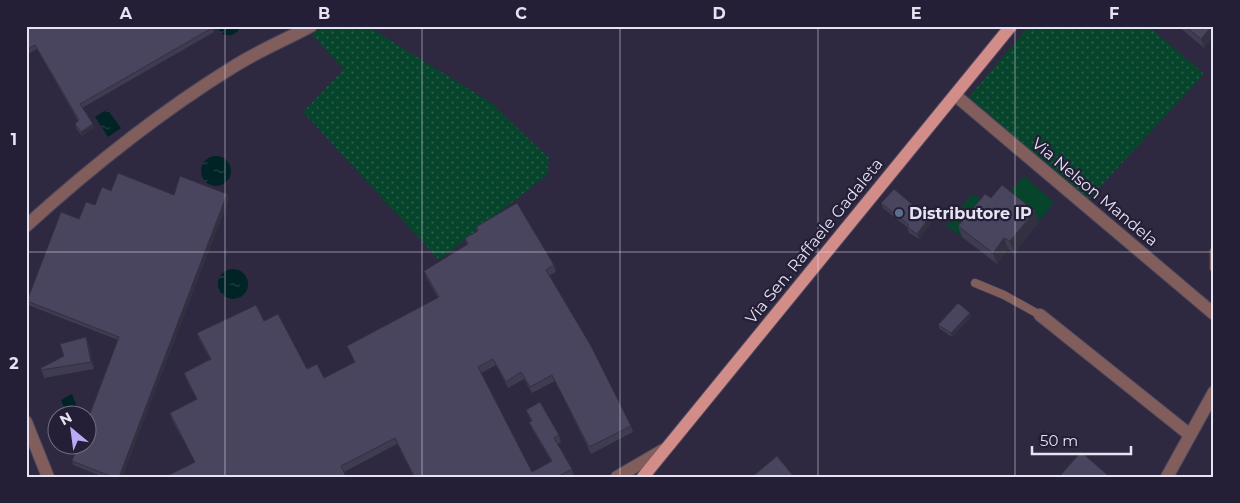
<svg xmlns="http://www.w3.org/2000/svg" width="1240" height="503" font-family="Montserrat,sans-serif">
	<defs>
		<pattern id="grass-dots" width="8" height="8" patternUnits="userSpaceOnUse" patternTransform="scale(1.25)"><rect width="8" height="8" fill="#07442c"/><path d="M2 2h.1M6 6h.1" fill="none" stroke="#2b5f4b" stroke-width="1.8" stroke-linecap="round"/></pattern>
		<pattern id="water-ripples" width="26" height="14" patternUnits="userSpaceOnUse" patternTransform="scale(1.25)"><rect width="26" height="14" fill="#002326"/><path d="M2 4q2-2 4 0t4 0M15 11q2-2 4 0t4 0" fill="none" stroke="#254346"/></pattern>
	</defs>
	<rect width="100%" height="100%" fill="#2e2940"/>
	<!-- grass -->
	<g fill="url(#grass-dots)">
		<path d="M322,26H367L490,102L549,158L547,175L439,260L303,112L344,69L312,35Z"/>
		<path d="M1029,26H1148L1204,74L1088,200L969,97Z"/>
	</g>
	<!-- garden -->
	<g fill="#07442c">
		<path d="M1024,176L1054,202L1039,222L1006,196Z"/>
		<path d="M972,194L989,205L962,237L946,226Z"/>
	</g>
	<!-- water -->
	<g fill="url(#water-ripples)">
		<path d="M216,26H241C237,35 230,37 222,34Z"/>
		<path d="M107,109L121,128L108,137L95,117Z"/>
		<circle cx="216" cy="171" r="15"/>
		<circle cx="233" cy="284" r="15"/>
		<path d="M72,394L80,415H67L61,400Z"/>
	</g>
	<g fill="none" stroke-linecap="round" stroke-linejoin="round">
		<defs>
			<g id="service">
				<path d="M1214,251V268"/>
				<path d="M975,283L1004,295L1040,315"/>
			</g>
			<g id="minor">
				<path d="M955,95L1214,314"/>
				<path d="M26,226C90,168 160,112 233,67C258,51 285,40 311,26"/>
				<path d="M1040,315L1190,435"/>
				<path d="M26,422L48,477"/>
				<path d="M617,477L665,449"/>
				<path d="M1167,477L1214,392"/>
			</g>
			<path id="primary" d="M643,477L1011,26"/>
		</defs>
		<!-- service casing -->
		<use href="#service" stroke="#4b475d" stroke-width="9"/>
		<!-- minor casing -->
		<use href="#minor" stroke="#4b475d" stroke-width="14"/>
		<!-- primary casing -->
		<use href="#primary" stroke="#4b475d" stroke-width="14"/>
		<!-- service -->
		<use href="#service" stroke="#815e5b" stroke-width="8"/>
		<!-- minor -->
		<use href="#minor" stroke="#815e5b" stroke-width="12"/>
		<!-- primary -->
		<use href="#primary" stroke="#d38d88" stroke-width="12"/>
	</g>
	<!-- wall -->
	<g fill="#3f3b51">
		<path d="M26,26H211L214,32L82,108L94,128L82,136L76,128L75,124L78,121L37,49L26,55Z"/>
		<path d="M1178,26H1214L1204,48Z"/>
		<path d="M111,191L174,195L227,194L229,198L122,477H104L73,465L72,461L118,340L28,305L27,301L79,219Z"/>
		<path d="M991,198L1039,222L1014,253L1008,249L997,264L962,237L958,226Z"/>
		<path d="M881,203L920,211L933,220L919,239L909,233L907,227L883,208Z"/>
		<path d="M476,227L554,265L556,272L549,276L631,426L633,432L591,454L555,381L532,393L524,379L508,388L496,365L481,373L532,472L551,461L532,429L529,422L531,421L526,410L559,435L561,442L558,444L572,469L574,476L572,477H414L397,444L344,472L195,462L172,420L170,413L197,400L186,379L184,373L210,359L199,339L197,333L264,321L307,369L324,378L355,362L347,346L438,298L426,277L424,271L467,245L465,238L477,231Z"/>
		<path d="M971,317L952,337L940,329L938,325Z"/>
		<path d="M86,337L89,345L94,369L44,378L41,368L64,356Z"/>
	</g>
	<!-- shaded-wall -->
	<g fill="#333042">
		<path d="M1212,26H1214V36L1204,48L1201,39Z"/>
		<path d="M93,124L94,128L82,136L81,132Z"/>
		<path d="M227,194L229,198L122,477H119Z"/>
		<path d="M1035,211L1039,222L1014,253L1010,241Z"/>
		<path d="M931,215L933,220L919,239L917,234Z"/>
		<path d="M1004,238L1008,249L997,264L993,253Z"/>
		<path d="M970,313L971,317L952,337L951,333Z"/>
		<path d="M86,337L89,345L94,369L91,362Z"/>
	</g>
	<!-- building -->
	<g fill="#49455e" stroke="#333042">
		<path d="M26,26H211L212,28L80,104L93,124L81,132L75,124L79,120L35,45L26,50Z"/>
		<path d="M1185,26H1212L1201,39Z"/>
		<path d="M118,173L174,195L180,176L227,194L119,477H113L72,461L77,446H88V419L119,337L27,301L61,212L79,219L86,202L95,205L102,187L111,191Z"/>
		<path d="M1002,185L1035,211L1010,241L1004,238L993,253L958,226L985,194L991,198Z"/>
		<path d="M894,189L920,211L923,208L931,215L917,234L907,227L909,225L881,203Z"/>
		<path d="M517,203L554,265L546,270L591,346L631,426L589,447L552,375L530,387L521,372L506,382L493,359L478,367L532,472L552,461L529,422L532,421L526,410L540,402L559,435L554,438L572,469L557,477H417V475L414,476L395,438L341,466L346,477H165L195,462L170,413L197,399L184,373L211,359L197,333L256,305L264,321L278,314L307,369L317,364L324,378L355,362L347,346L439,297L424,271L468,244L465,238L478,231L476,227Z"/>
		<path d="M958,303L970,313L951,333L938,325Z"/>
		<path d="M86,337L91,362L41,370V368L64,356L60,344Z"/>
		<path d="M1081,452L1110,477H1059Z"/>
		<path d="M777,456L794,477H752Z"/>
	</g>
	<!-- grid -->
	<path fill="none" stroke="#e6e3f3" stroke-width="1" stroke-opacity="0.55" d="M225,26V477M422,26V477M620,26V477M818,26V477M1015,26V477M26,252H1214"/>
	<!-- markers -->
	<circle fill="#5c6f8a" stroke="#241f36" stroke-width="2" cx="899" cy="213" r="5"/>
	<g text-anchor="middle" dominant-baseline="central" stroke-width="4.5" stroke-linejoin="round" paint-order="stroke">
		<!-- street labels -->
		<g font-size="16" fill="#e6e3f3" stroke="#241f36">
			<text transform="translate(1095 192) rotate(40)">Via Nelson Mandela</text>
			<text transform="translate(814 241) rotate(-51)">Via Sen. Raffaele Gadaleta</text>
		</g>
		<!-- poi labels -->
		<g font-size="16" font-weight="bold" fill="#e6e3f3" stroke="#241f36" text-anchor="start">
			<text x="909" y="213">Distributore IP</text>
		</g>
	</g>
	<!-- border -->
	<rect width="1240" height="503" fill="none" stroke="#241f36" stroke-width="55"/>
	<!-- north arrow -->
	<g transform="translate(72 430) rotate(331)"><circle r="24" fill="#241f36" stroke="#726d82"/>
	<path d="M0-4L9 19L0 12L-9 19Z" fill="#bbaaf6"/>
	<text y="-8" font-size="14" font-weight="bold" text-anchor="middle" fill="#e6e3f3">N</text>
	</g>
	<!-- scale -->
	<path d="M1032 446v8h99v-8" fill="none" stroke="#e6e3f3" stroke-width="2.5"/>
	<text x="1040" y="446" font-size="15" fill="#e6e3f3" stroke="#241f36" stroke-width="4" paint-order="stroke">50 m</text>
	<rect x="28" y="28" width="1184" height="448" fill="none" stroke="#e6e3f3" stroke-width="2"/>
	<g font-size="16" text-anchor="middle" font-weight="bold" fill="#e6e3f3">
		<text x="126" y="19">A</text>
		<text x="324" y="19">B</text>
		<text x="521" y="19">C</text>
		<text x="719" y="19">D</text>
		<text x="916" y="19">E</text>
		<text x="1114" y="19">F</text>
		<text x="14" y="145">1</text>
		<text x="14" y="369">2</text>
	</g>
</svg>
